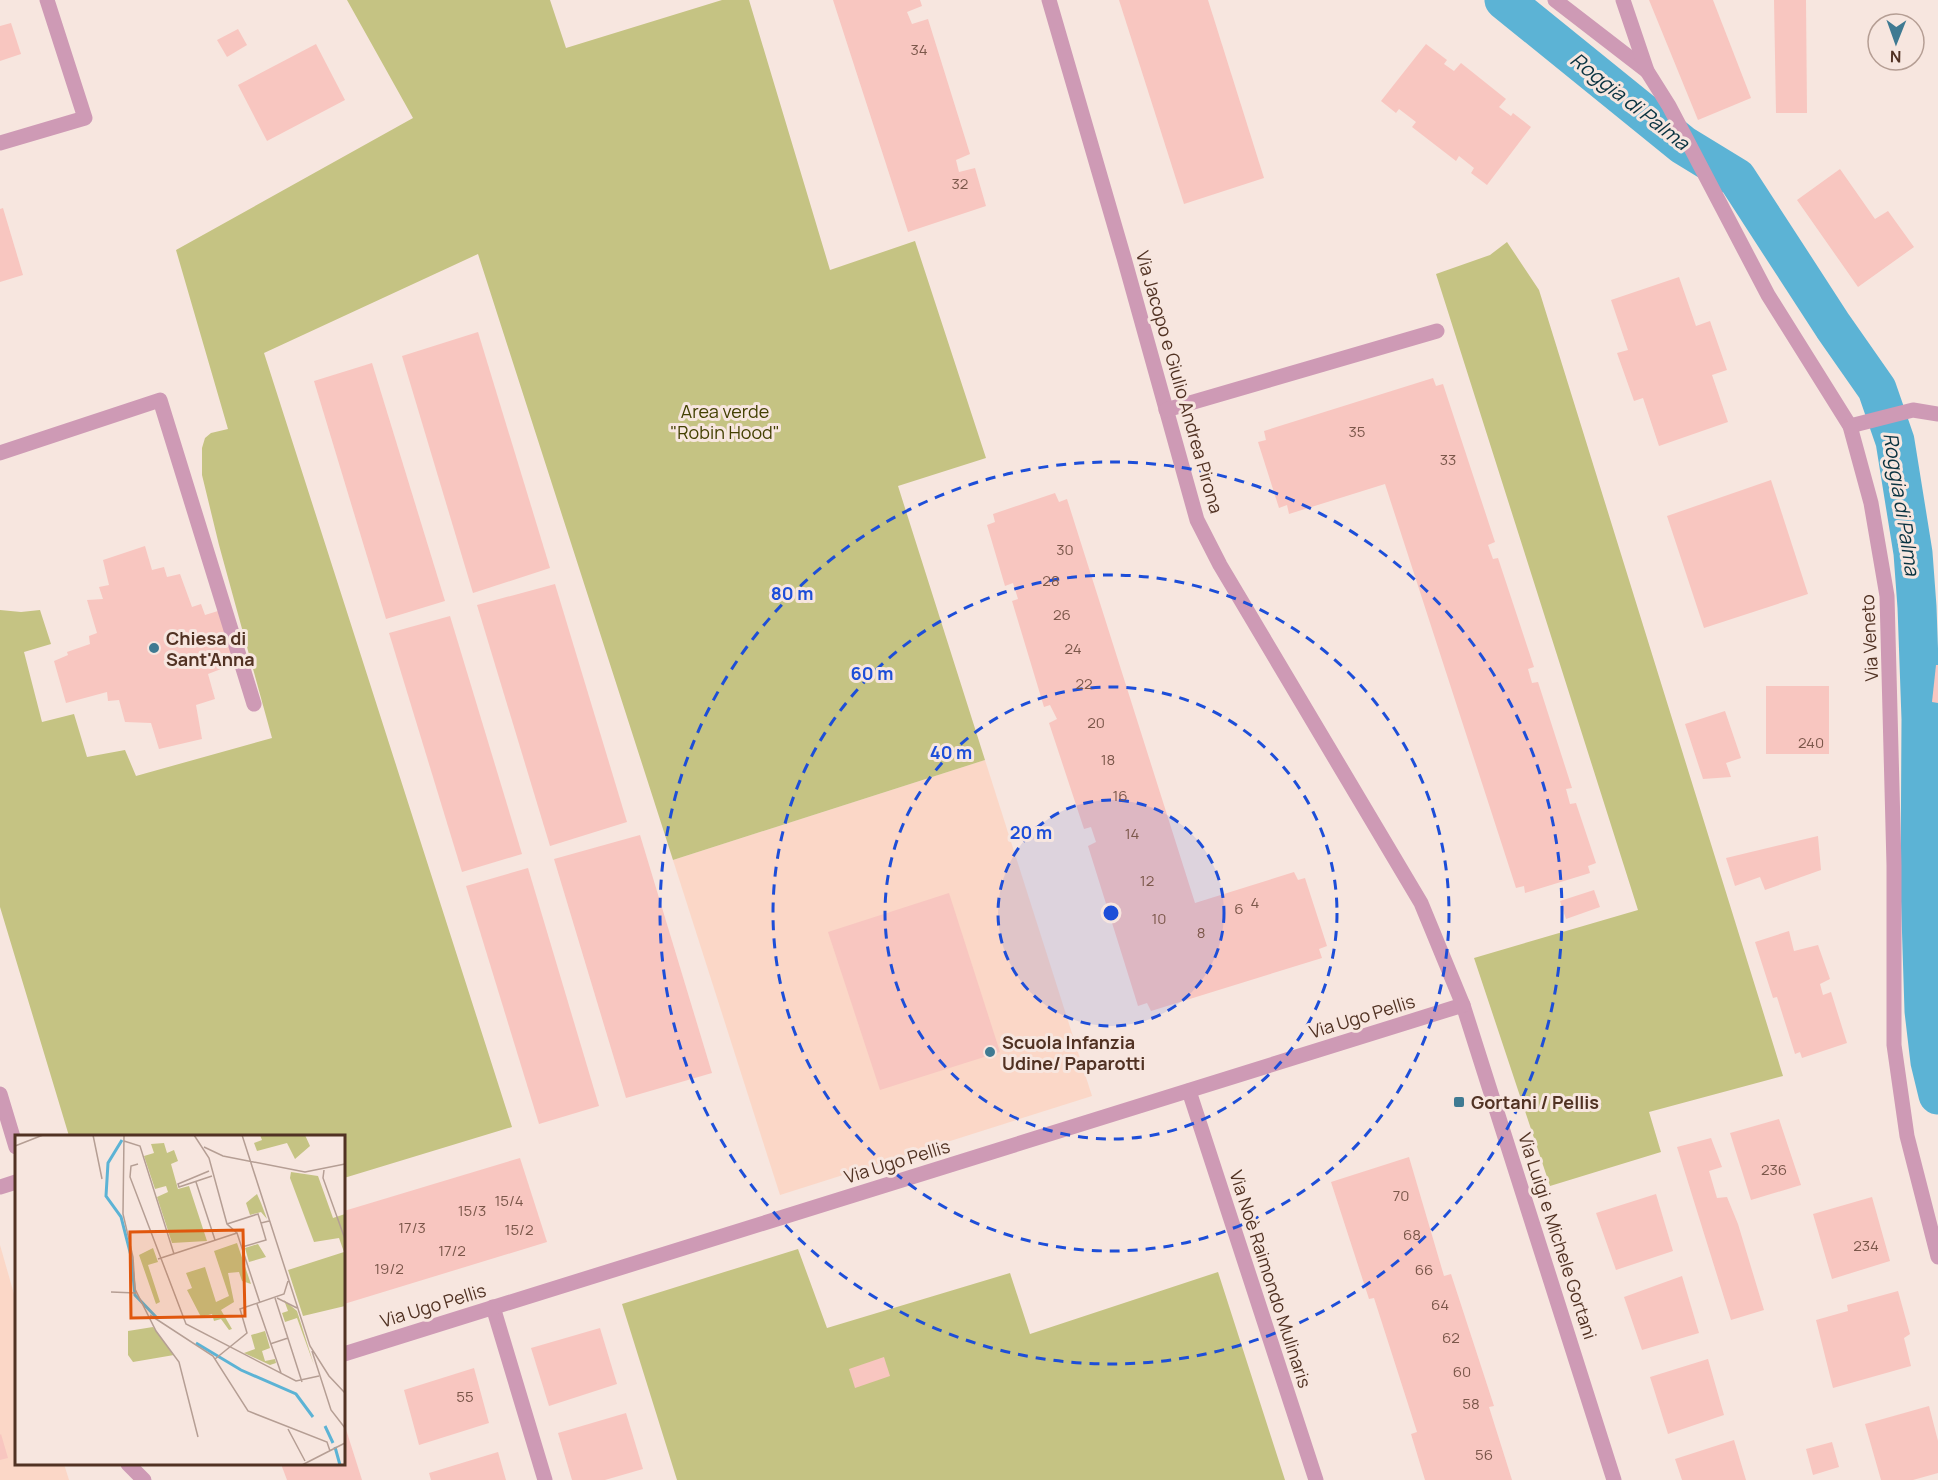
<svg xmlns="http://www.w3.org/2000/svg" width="1938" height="1480" font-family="Manrope,sans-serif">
	<rect width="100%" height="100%" fill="#f7e6df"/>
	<!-- built -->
	<g fill="#fbd7c7">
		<path d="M985,760L1092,1096L780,1195L673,860Z"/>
		<path d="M0,1245L16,1301V1464H64L69,1480H0Z"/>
	</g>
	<!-- green -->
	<g fill="#c5c383">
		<path d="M347,0H550L566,48L722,0H749L830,270L915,241L986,458L898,486L985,760L673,860L478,254L264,353L512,1127L344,1178V1136H69L0,907V610L21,612L40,610L51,644L24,652L42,722L74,714L87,757L125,750L136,776L272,738L219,545L202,475V448L205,438L211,433L228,429L176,250L413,118Z"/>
		<path d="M1507,242L1539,290L1783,1076L1649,1112L1661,1152L1550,1186L1474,958L1638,910L1436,274L1490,255Z"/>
		<path d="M798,1249L827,1328L1010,1273L1030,1334L1218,1272L1285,1480H677L622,1304Z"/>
	</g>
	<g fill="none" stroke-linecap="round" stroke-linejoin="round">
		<!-- canal -->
		<path stroke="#5cb3d5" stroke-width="39" d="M1504,0L1683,145L1737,178L1833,326L1877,389L1895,441L1913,553L1917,607L1921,719L1920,885L1924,1011L1930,1062L1938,1095"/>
	</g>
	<!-- building -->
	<g fill="#f8c6c0">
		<path d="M833,0H920L922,6L907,12L912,24L928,19L970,154L956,160L959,172L975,168L986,206L908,232Z"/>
		<path d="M1119,0H1208L1264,178L1184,204Z"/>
		<path d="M1649,0H1713L1751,98L1698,120Z"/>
		<path d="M1774,0H1806L1807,113H1776Z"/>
		<path d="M11,23L21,54L0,61V26Z"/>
		<path d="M238,29L247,45L227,57L217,40Z"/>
		<path d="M316,44L345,100L267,141L238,85Z"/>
		<path d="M1426,44L1447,60L1444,64L1454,71L1461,63L1506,99L1499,107L1511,116L1513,113L1531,127L1487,185L1471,173L1474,168L1459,156L1456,161L1412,127L1416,122L1399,109L1396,113L1381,101Z"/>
		<path d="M1840,169L1875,219L1888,211L1914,247L1858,287L1797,200Z"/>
		<path d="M3,208L23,275L0,282V209Z"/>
		<path d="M1679,277L1696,326L1710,321L1727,370L1712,375L1728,422L1659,446L1643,398L1634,401L1617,353L1628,350L1611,300Z"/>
		<path d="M478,332L550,568L473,593L402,356Z"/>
		<path d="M372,363L445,601L386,619L314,381Z"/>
		<path d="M1433,378L1436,386L1443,384L1495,542L1488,545L1493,559L1498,558L1534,667L1528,669L1532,683L1538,682L1572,788L1566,789L1570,804L1576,803L1596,863L1588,866L1590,873L1525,893L1524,886L1516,888L1385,484L1289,514L1287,505L1279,508L1258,442L1266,440L1264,431Z"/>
		<path d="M1771,480L1808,594L1704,628L1667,516Z"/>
		<path d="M1055,493L1059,502L1067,499L1195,903L1294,872L1298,880L1305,878L1327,946L1319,949L1322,958L1151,1011L1147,1003L1138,1006L1088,846L1096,842L1091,827L1084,829L1049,723L1057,719L1050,705L1044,707L1012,601L1018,599L1013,583L1005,586L987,525L995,522L993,514Z"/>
		<path d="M145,546L152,570L164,567L167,577L180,574L192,607L201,604L205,615L218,611L232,655L216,660L221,669L208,674L215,699L196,705L202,739L159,749L151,723L125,722L119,700L108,701L107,692L66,703L54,661L68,655L67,652L90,644L89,636L97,633L87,600L103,599L99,587L109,585L103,560Z"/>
		<path d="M555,584L627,822L550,846L477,605Z"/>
		<path d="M450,616L522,854L462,872L389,633Z"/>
		<path d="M1936,665H1938V703L1932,702Z"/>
		<rect x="1766" y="686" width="63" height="68"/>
		<path d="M1725,711L1741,758L1726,763L1731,777L1703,779L1685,724Z"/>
		<path d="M640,835L712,1073L626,1098L554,859Z"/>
		<path d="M1818,836L1821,870L1765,890L1760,877L1735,886L1726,858Z"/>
		<path d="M528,868L599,1106L539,1124L466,886Z"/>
		<path d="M1594,890L1600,907L1566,919L1560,901Z"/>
		<path d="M949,893L1000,1052L880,1090L828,932Z"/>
		<path d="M1789,931L1794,951L1818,945L1830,979L1820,984L1823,995L1831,992L1847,1043L1802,1058L1800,1052L1795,1054L1777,997L1773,998L1755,942Z"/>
		<path d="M1779,1119L1801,1185L1751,1200L1730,1133Z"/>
		<path d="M1711,1138L1722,1167L1709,1171L1717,1198L1727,1197L1738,1224L1764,1310L1731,1320L1677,1147Z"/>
		<path d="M1409,1157L1444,1276L1451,1274L1494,1406L1489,1407L1512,1480H1425L1411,1434L1417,1432L1374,1298L1369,1299L1331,1182Z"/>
		<path d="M520,1158L547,1242L344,1304V1211Z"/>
		<path d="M1656,1194L1673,1251L1616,1270L1596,1213Z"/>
		<path d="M1872,1197L1890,1261L1832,1279L1813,1214Z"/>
		<path d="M1682,1276L1699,1333L1642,1350L1624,1297Z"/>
		<path d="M1898,1291L1910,1334L1904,1338L1911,1366L1833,1388L1816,1320L1848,1311L1847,1305Z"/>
		<path d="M600,1328L617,1384L549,1406L531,1348Z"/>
		<path d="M884,1357L890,1376L855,1388L849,1369Z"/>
		<path d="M1708,1359L1724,1415L1668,1434L1650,1377Z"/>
		<path d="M474,1368L489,1423L419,1445L404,1390Z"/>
		<path d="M1929,1406L1938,1441V1473L1913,1480H1881L1865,1424Z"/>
		<path d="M626,1413L643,1469L605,1480H572L558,1433Z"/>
		<path d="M344,1423L362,1480H287L281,1464H344Z"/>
		<path d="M1,1434L8,1458L0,1460V1435Z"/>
		<path d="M1734,1440L1746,1480H1682L1675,1459Z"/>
		<path d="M1832,1442L1839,1467L1813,1475L1806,1449Z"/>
		<path d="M498,1452L506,1480H431L429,1473Z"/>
	</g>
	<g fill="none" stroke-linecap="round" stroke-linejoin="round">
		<!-- minor -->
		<g stroke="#ce9ab5" stroke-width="15">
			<path d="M1049,0L1124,258L1197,520L1220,565L1421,903L1463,1005L1614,1480"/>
			<path d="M1555,0L1647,71"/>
			<path d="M1623,0L1647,71L1669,106L1768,295L1850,426L1871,503L1887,596L1894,865V1045L1907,1136L1938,1257"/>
			<path d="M0,143L85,118L47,0"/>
			<path d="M1166,410L1437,331"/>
			<path d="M1850,426L1913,410L1938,414"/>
			<path d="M0,453L160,400L254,704"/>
			<path d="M1189,1091L1316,1480"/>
			<path d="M0,1094L16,1147"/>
			<path d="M0,1187L16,1182"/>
			<path d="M493,1307L545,1480"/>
			<path d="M344,1354L1463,1005"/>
			<path d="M128,1464L144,1480"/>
		</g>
	</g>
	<!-- distance rings -->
	<circle cx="1111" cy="913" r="113" fill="#1d4ed8" fill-opacity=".12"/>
	<g fill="none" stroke="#1d4ed8" stroke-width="3" stroke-dasharray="10 8">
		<circle cx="1111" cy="913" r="113"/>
		<circle cx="1111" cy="913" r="226"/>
		<circle cx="1111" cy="913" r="338"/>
		<circle cx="1111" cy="913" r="451"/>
	</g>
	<!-- markers -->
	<g fill="#3f7a92" stroke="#f7e6df" stroke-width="2">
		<circle cx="154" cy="648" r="6"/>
		<circle cx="990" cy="1052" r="6"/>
		<rect x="1453" y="1096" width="12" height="12" rx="3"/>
	</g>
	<g text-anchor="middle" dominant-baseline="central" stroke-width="6" stroke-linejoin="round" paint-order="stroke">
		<!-- number labels -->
		<g font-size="15" fill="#7b574a">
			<text x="919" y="49">34</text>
			<text x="960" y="183">32</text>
			<text x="1357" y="431">35</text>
			<text x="1448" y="459">33</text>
			<text x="1065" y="549">30</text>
			<text x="1051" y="580">28</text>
			<text x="1062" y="614">26</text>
			<text x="1073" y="648">24</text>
			<text x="1084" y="683">22</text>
			<text x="1096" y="722">20</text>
			<text x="1811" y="742">240</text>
			<text x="1108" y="759">18</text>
			<text x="1120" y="795">16</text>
			<text x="1132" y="833">14</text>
			<text x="1147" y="880">12</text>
			<text x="1255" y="902">4</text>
			<text x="1239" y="908">6</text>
			<text x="1159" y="918">10</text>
			<text x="1201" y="932">8</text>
			<text x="1774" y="1169">236</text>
			<text x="1401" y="1195">70</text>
			<text x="509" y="1200">15/4</text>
			<text x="472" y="1210">15/3</text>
			<text x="412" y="1227">17/3</text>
			<text x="519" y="1229">15/2</text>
			<text x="1412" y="1234">68</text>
			<text x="1866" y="1245">234</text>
			<text x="452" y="1250">17/2</text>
			<text x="389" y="1268">19/2</text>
			<text x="1424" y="1269">66</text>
			<text x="1440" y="1304">64</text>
			<text x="1451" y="1337">62</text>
			<text x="1462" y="1371">60</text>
			<text x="465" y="1396">55</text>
			<text x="1471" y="1403">58</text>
			<text x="1484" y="1454">56</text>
		</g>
		<!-- street labels -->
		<g font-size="18" fill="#513223" stroke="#f7e6df">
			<text transform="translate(1180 382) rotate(74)">Via Jacopo e Giulio Andrea Pirona</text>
			<text transform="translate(1869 638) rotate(-93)">Via Veneto</text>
			<text transform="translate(1362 1016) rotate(-17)">Via Ugo Pellis</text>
			<text transform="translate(897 1161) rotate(-17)">Via Ugo Pellis</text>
			<text transform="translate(1558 1236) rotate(72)">Via Luigi e Michele Gortani</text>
			<text transform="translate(1271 1279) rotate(72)">Via Noè Raimondo Mulinaris</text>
			<text transform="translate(433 1305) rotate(-17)">Via Ugo Pellis</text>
		</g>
		<!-- park labels -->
		<g font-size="18" fill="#434002" stroke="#f7e6df">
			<text x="725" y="411">Area verde<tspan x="725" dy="21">"Robin Hood"</tspan></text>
		</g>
		<!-- poi labels -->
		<g font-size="18" font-weight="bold" fill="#513223" stroke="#f7e6df" text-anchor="start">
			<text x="166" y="638">Chiesa di<tspan x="166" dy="21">Sant'Anna</tspan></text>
			<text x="1002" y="1042">Scuola Infanzia<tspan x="1002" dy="21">Udine/ Paparotti</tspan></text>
			<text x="1471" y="1102">Gortani / Pellis</text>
		</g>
		<!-- water labels -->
		<g font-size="20" font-style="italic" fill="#083240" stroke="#f7e6df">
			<text transform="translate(1630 101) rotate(38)">Roggia di Palma</text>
			<text transform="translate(1902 504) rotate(81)">Roggia di Palma</text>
		</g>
	</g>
	<!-- overview -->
	<g transform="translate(15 1135)">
		<rect width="330" height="330" fill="#f7e6df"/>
		<path d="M245,0H290L295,11L280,24L272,8L242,16L239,8L247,5ZM149,8L152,18L159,15L163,26L156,29L163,54L174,51L192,106L157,108L142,62L153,57L151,51L140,54L129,21L139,18L136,9ZM276,37L303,41L318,83L330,79V171L288,181L273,135L329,117L324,103L299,107L275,43ZM242,59L246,68L252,84L246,77L235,80L231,68ZM222,108L236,149L227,146L224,137L213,138L219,167L206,175L217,194L214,195L206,184L199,186L197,179L186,182L172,155L177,153L171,138L190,132L201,167L214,161L199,116ZM243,109L251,122L234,127L230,113ZM138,113L143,127L133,130L145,167L141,169L124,120ZM269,165L282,176L299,230L282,183L270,187L267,178L273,176ZM138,192L159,220L118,227L113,220V196ZM250,196L255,213L247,216L250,226L260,224L261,228L255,230L229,218L240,214L236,200Z" fill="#c5c383"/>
		<path fill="none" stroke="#5cb3d5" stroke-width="3" d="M107,5L93,28L91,61L106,82L116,121L120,160L142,183M181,208L226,235L281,259L298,282M310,291L318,308M320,312L325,330"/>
		<path fill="none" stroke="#b59e94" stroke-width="1.5" d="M78,0L87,44M109,0L108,79L118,122L120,154L141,196L164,227L183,302M179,0L194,23L212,89L222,98L245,168M227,0L295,211L314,241L330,258M109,6L125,11L159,119M0,11L28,0M189,12L208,21L290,37L330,29M123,29L116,31L115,42L171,189L281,246L304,241M309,35L308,43L330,104M194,36L163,49L164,52L197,41M181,47L200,105M212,89L243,79L246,88M227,112L251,105L246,88L254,86M143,124L222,98M96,157L121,158M260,163L287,247M262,163L282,173M242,169L266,238M135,180L198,221L233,276L312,307L315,316M255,209L273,203M297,216L316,275L330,293M200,224L232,198L225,174L269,159L273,146M273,294L290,326M287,330L330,308"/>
		<path fill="#e0570d" fill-opacity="0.15" stroke="#e0570d" stroke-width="3" d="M228,95L230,181L116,183L115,97Z"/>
		<rect width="330" height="330" fill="none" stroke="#513223" stroke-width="3"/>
	</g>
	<circle cx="1111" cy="913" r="9" fill="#1d4ed8" stroke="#f7e6df" stroke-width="3"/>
	<g font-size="18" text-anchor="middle" font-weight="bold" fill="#1d4ed8" stroke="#f7e6df" stroke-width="6" stroke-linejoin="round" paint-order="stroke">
		<text x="792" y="600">80 m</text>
		<text x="872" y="680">60 m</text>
		<text x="951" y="759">40 m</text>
		<text x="1031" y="839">20 m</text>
	</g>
	<!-- north arrow -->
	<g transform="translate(1896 42) rotate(181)"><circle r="28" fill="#f7e6df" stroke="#b59e94" stroke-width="1.5"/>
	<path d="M0-4.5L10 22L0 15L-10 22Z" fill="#3f7a92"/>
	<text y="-9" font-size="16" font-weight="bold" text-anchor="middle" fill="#513223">N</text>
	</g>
</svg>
